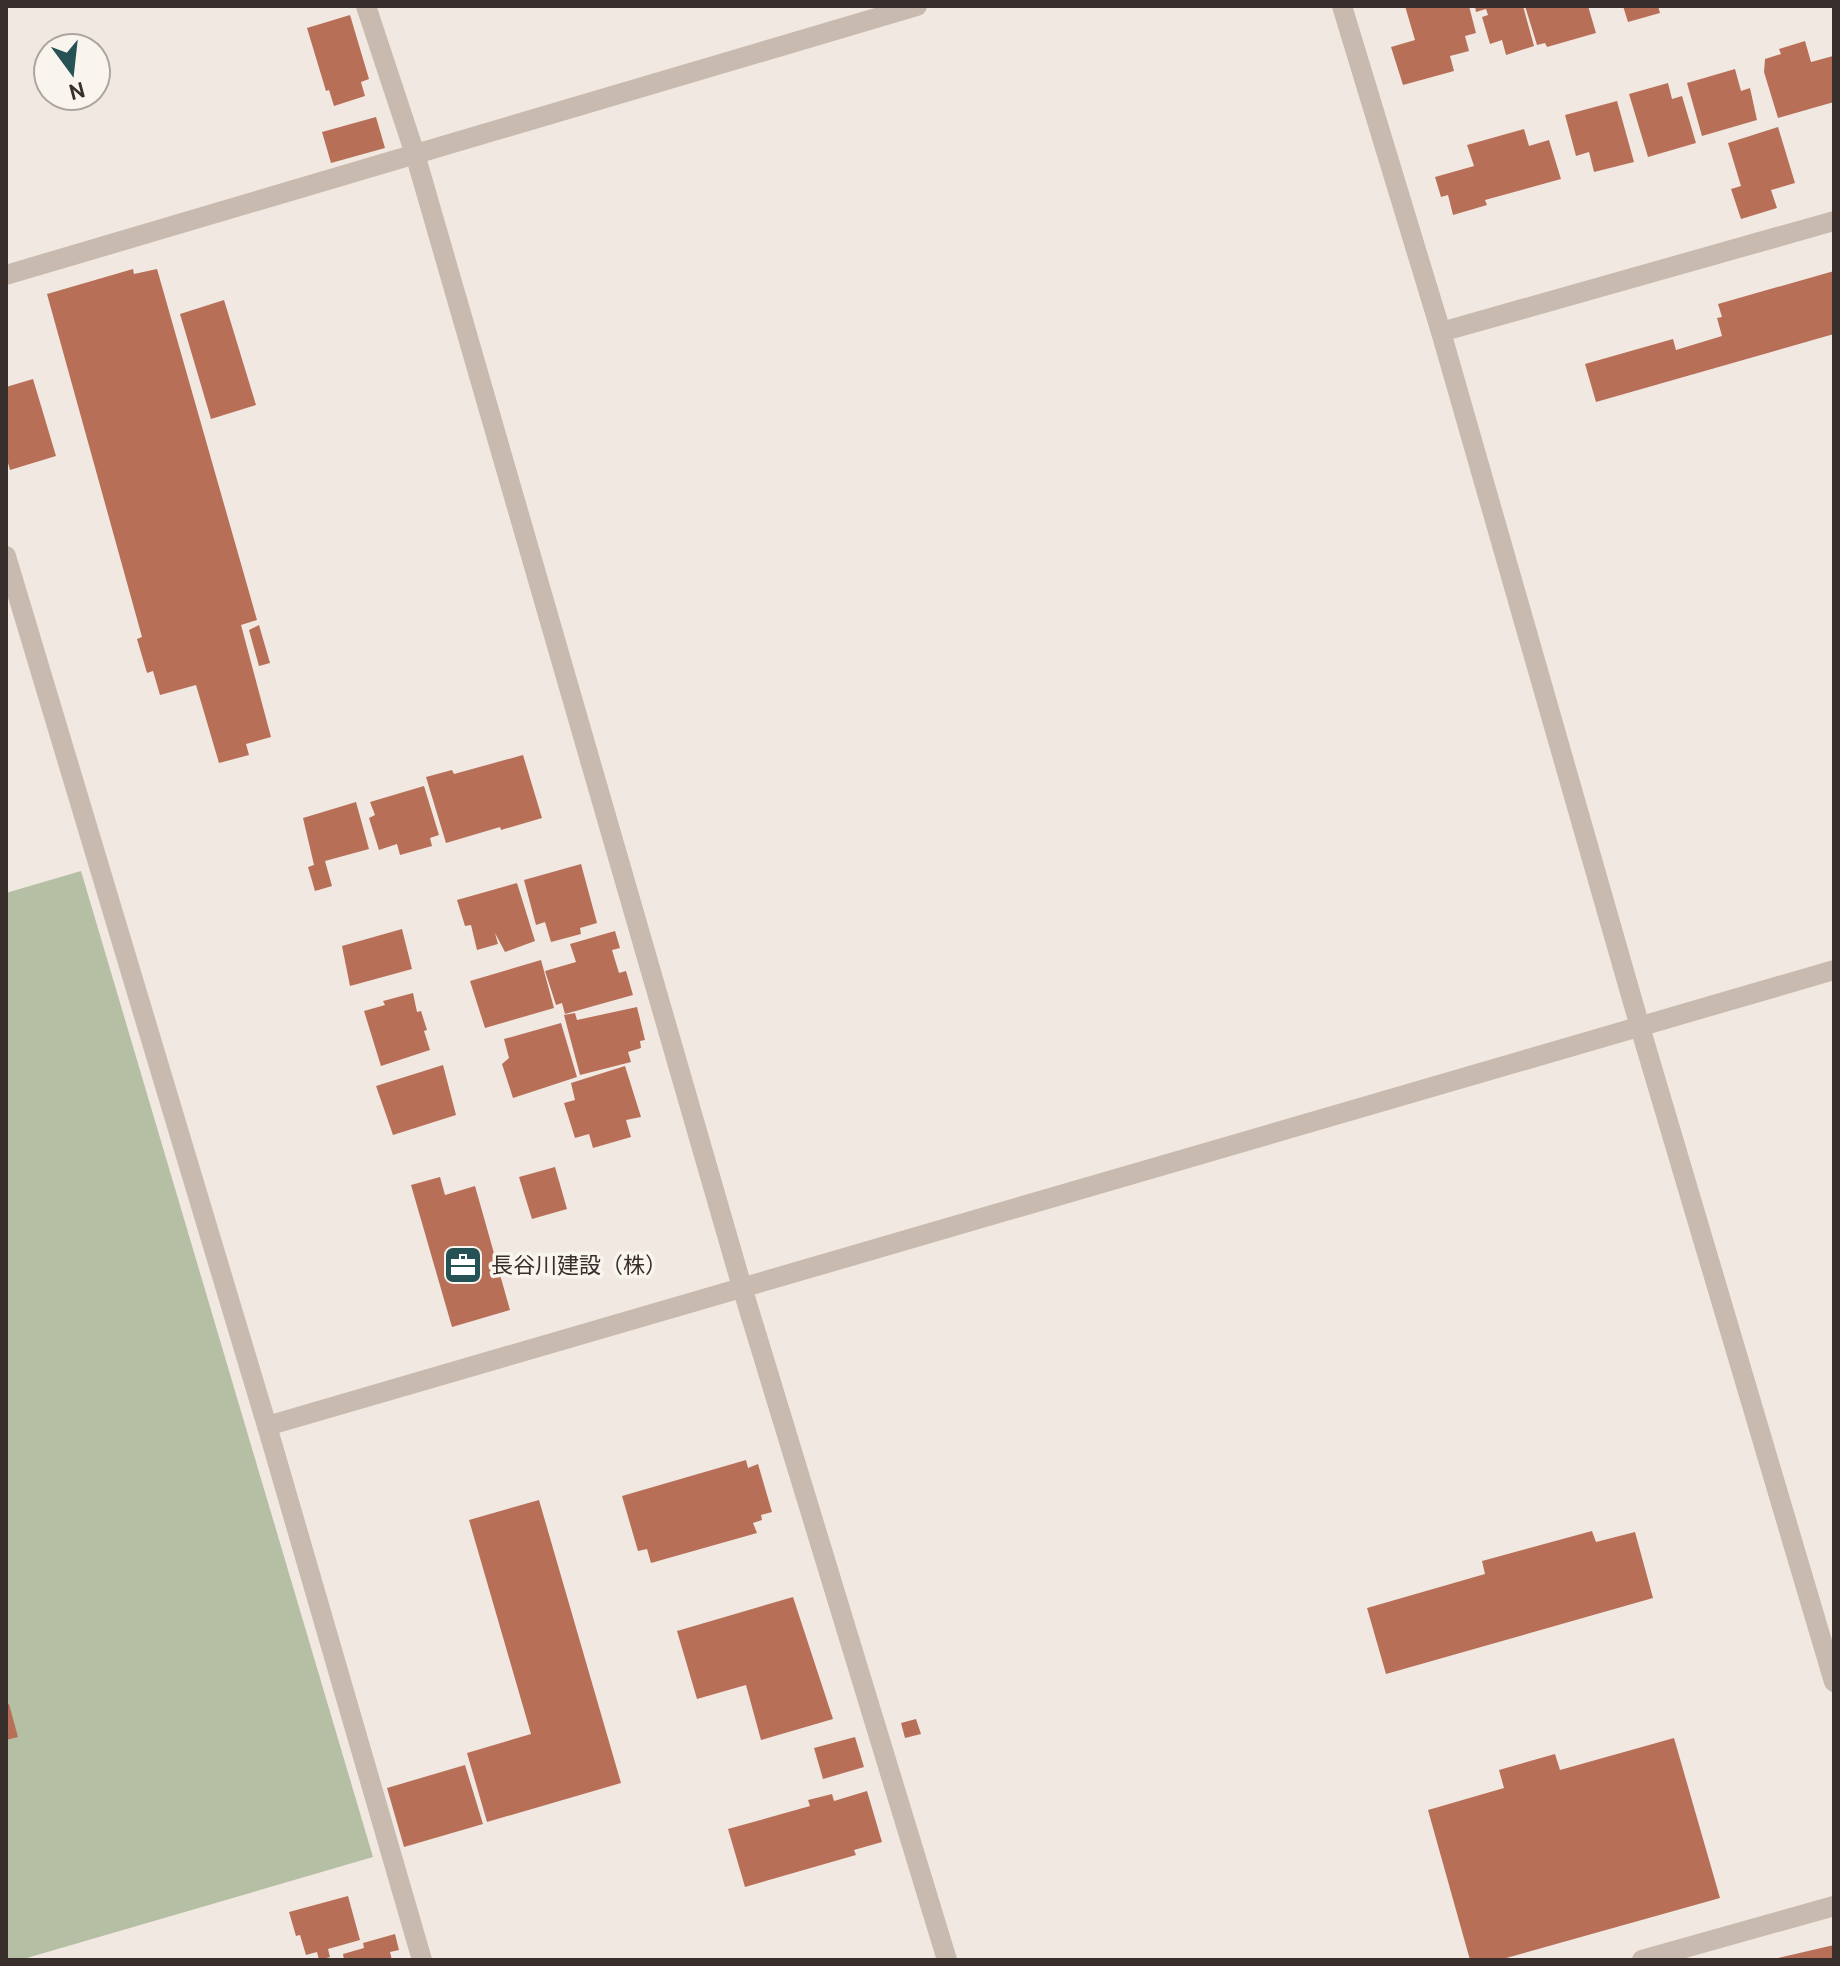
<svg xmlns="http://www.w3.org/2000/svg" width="1840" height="1966" font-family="Cabin,'Noto Sans JP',sans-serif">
	<rect width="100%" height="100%" fill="#f1e9e1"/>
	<!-- green -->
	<path fill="#b5bfa3" d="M81,871L373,1857L20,1960H6V893Z"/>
	<!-- building -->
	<g fill="#b86f58">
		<path d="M1405,6H1469L1476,33L1465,36L1469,51L1450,56L1454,71L1403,85L1391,47L1415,40Z"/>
		<path d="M1475,6H1523L1534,46L1506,55L1502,40L1490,44L1482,17L1488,15L1486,9L1476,12Z"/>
		<path d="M1525,6H1588L1596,33L1547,47L1545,43L1537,45Z"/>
		<path d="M1623,6H1658L1660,13L1628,22Z"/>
		<path d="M350,15L369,79L361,82L365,96L334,106L329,90L326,91L307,28Z"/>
		<path d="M1805,41L1811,62L1833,56L1834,102L1778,118L1764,72L1765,59L1781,54L1779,49Z"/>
		<path d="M1735,69L1741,91L1750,88L1757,120L1702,136L1687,83Z"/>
		<path d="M1668,83L1672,99L1682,96L1696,143L1648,157L1629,94Z"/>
		<path d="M1617,101L1634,162L1594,172L1589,152L1576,156L1565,115Z"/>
		<path d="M376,117L385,148L331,163L322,132Z"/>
		<path d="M1778,127L1795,183L1771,190L1777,208L1741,219L1731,189L1741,186L1728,143Z"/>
		<path d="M1524,129L1529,146L1549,140L1561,179L1485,200L1487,205L1453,215L1448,195L1441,197L1435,177L1474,166L1467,145Z"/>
		<path d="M133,269L134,274L157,269L257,620L241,625L271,737L246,744L249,755L219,763L196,685L160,695L153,671L147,673L137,639L142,637L47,294Z"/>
		<path d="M1834,271V334L1596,402L1585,364L1673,339L1676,350L1722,336L1717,318L1722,317L1718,304Z"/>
		<path d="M224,300L256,405L211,419L180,314Z"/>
		<path d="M33,379L56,456L10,470L6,456V387Z"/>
		<path d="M259,625L270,663L259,666L249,630Z"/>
		<path d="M523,755L542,818L501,830L500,827L446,843L426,777L452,770L454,774Z"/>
		<path d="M424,786L439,835L430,838L432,846L400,855L397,844L379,850L369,818L375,815L370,802Z"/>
		<path d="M356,802L369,849L325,861L332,886L315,891L308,867L314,865L303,818Z"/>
		<path d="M581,864L597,923L580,928L581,934L551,942L545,922L536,925L524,880Z"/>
		<path d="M517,883L535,941L505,952L495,933L498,944L477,950L471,925L465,926L457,900Z"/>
		<path d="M402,929L412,969L350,986L342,946Z"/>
		<path d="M615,931L620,948L612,950L619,973L626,971L633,995L565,1014L562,1003L556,1005L545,971L576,962L570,944Z"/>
		<path d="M541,960L554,1008L485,1028L470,981Z"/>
		<path d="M413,993L417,1012L421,1011L427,1030L424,1031L430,1050L381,1066L364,1011L385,1005L383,1001Z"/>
		<path d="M637,1007L645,1040L640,1041L641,1048L628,1052L631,1062L580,1075L564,1015L575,1013L577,1020Z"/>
		<path d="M561,1023L577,1077L513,1098L502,1064L509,1058L504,1039Z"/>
		<path d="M443,1065L456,1115L393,1135L376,1086Z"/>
		<path d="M625,1066L641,1117L626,1120L631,1137L593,1148L589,1134L575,1138L564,1103L575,1100L571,1083Z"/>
		<path d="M555,1167L567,1209L532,1219L519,1177Z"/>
		<path d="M440,1177L445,1195L475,1186L510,1310L452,1327L411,1185Z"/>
		<path d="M746,1460L748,1468L758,1464L772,1512L761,1515L762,1520L753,1523L757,1533L651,1563L647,1549L638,1551L622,1496Z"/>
		<path d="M539,1500L621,1783L487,1822L467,1753L531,1734L469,1520Z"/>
		<path d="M1592,1531L1596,1542L1635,1532L1653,1598L1386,1674L1367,1608L1485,1574L1482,1561Z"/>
		<path d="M793,1597L833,1719L761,1740L746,1685L697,1699L677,1631Z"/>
		<path d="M9,1704L18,1737L6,1740V1705Z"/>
		<path d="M916,1719L921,1734L905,1738L901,1723Z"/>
		<path d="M855,1737L864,1767L823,1779L814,1748Z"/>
		<path d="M1674,1738L1720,1898L1499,1960H1470L1428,1810L1504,1788L1499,1770L1555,1754L1560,1770Z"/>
		<path d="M465,1765L483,1824L404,1847L387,1788Z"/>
		<path d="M867,1791L882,1842L854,1850L856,1855L745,1887L728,1829L810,1806L808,1800L832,1794L834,1801Z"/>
		<path d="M348,1896L360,1940L328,1949L330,1957L319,1960L317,1952L306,1955L300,1935L296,1936L289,1912Z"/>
		<path d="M395,1934L399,1950L390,1952L392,1960H344L343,1954L364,1948L363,1943Z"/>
		<path d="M1834,1945V1960H1774V1959Z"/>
	</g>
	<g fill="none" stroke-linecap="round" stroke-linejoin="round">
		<!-- minor -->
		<g stroke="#c8baae" stroke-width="20">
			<path d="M366,6L415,154L742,1287L947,1960"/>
			<path d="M1342,6L1441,332L1640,1027L1834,1682"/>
			<path d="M6,275L917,6"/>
			<path d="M1441,332L1834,221"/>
			<path d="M6,556L267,1426L422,1960"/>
			<path d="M267,1426L1834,970"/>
			<path d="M1642,1960L1834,1906"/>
		</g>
	</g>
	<!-- icons -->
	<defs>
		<symbol id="office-square" viewBox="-11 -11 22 22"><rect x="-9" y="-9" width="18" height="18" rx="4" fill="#265255" stroke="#f9f4ee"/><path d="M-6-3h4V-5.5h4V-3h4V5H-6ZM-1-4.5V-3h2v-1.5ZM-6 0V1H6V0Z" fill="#fff"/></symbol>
	</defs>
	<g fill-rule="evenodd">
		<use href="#office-square" x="441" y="1243" width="44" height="44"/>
	</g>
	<g text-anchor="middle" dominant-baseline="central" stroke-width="7" stroke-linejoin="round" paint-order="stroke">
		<!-- poi labels -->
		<g font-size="22" fill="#382f2c" stroke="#f9f4ee" text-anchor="start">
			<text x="491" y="1265">長谷川建設（株）</text>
		</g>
	</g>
	<!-- border -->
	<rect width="1840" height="1966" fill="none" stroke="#382f2c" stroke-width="16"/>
	<!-- north arrow -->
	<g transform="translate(72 72) rotate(165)"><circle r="38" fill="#f9f4ee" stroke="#aca5a0" stroke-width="2"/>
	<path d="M0-6L14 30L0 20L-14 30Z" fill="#265255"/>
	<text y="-12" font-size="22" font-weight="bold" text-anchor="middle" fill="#382f2c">N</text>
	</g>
</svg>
